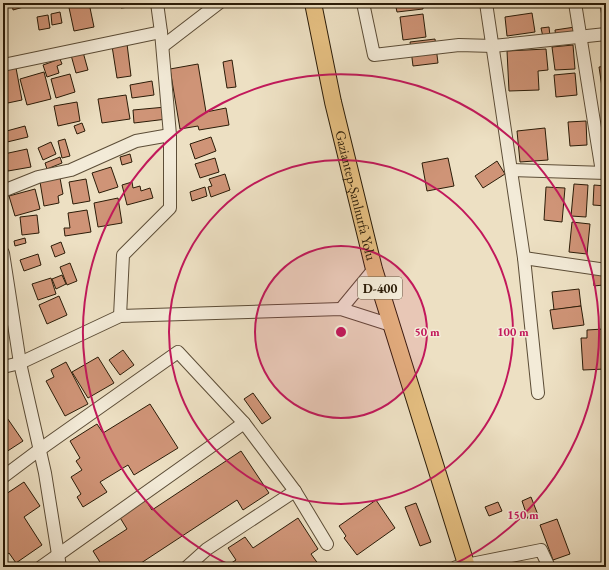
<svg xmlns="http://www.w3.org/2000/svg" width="609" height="570" font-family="'EB Garamond',serif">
	<rect width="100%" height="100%" fill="#ede0c3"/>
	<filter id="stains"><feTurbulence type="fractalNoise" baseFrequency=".005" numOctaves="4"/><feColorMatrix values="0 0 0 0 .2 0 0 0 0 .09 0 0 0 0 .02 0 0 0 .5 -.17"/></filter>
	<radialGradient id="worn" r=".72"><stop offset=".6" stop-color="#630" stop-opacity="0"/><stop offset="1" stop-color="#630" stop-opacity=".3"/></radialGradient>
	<!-- building -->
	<g fill="#cf9477" stroke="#2b1c08">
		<path d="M12,3H26L27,6L13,10Z"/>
		<path d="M68,3H89L94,27L74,31Z"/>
		<path d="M120,3H138V6L121,8Z"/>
		<path d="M395,3H423V9L397,12Z"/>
		<path d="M600,3H606V23L603,24Z"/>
		<path d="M60,12L62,23L52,25L51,14Z"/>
		<path d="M532,13L535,32L507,36L505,17Z"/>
		<path d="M423,14L426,37L403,40L400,17Z"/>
		<path d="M48,15L50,28L39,30L37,17Z"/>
		<path d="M549,27L550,36L543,37L541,28Z"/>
		<path d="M575,27L576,36L556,38L555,30Z"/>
		<path d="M435,39L438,63L413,66L410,42Z"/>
		<path d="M127,44L131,76L117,78L112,46Z"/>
		<path d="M573,45L575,69L555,70L552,47Z"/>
		<path d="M546,49L548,70L538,71L539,90L509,91L507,51Z"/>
		<path d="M83,52L88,70L76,73L71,55Z"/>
		<path d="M60,59L62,64L57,66L59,73L47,77L43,65Z"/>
		<path d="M232,60L236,87L227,88L223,62Z"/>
		<path d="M198,64L206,112L226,108L229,125L199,130L198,126L180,129L170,69Z"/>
		<path d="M606,66V87H602L599,67Z"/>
		<path d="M16,68L22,100L3,104V70Z"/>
		<path d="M44,72L51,99L27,105L20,79Z"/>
		<path d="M575,73L577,95L556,97L554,75Z"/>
		<path d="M70,74L75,92L56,98L51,79Z"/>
		<path d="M152,81L154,95L132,98L130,85Z"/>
		<path d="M126,95L130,119L102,123L98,99Z"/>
		<path d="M77,102L80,121L58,126L54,106Z"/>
		<path d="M166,107L167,119L134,123L133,110Z"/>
		<path d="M586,121L587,145L570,146L568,122Z"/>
		<path d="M82,123L85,131L77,134L74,126Z"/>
		<path d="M25,126L28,137L3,143V132Z"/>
		<path d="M545,128L548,160L520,162L517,131Z"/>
		<path d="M211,137L216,151L195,159L190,144Z"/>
		<path d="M65,139L70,156L62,158L58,141Z"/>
		<path d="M51,142L56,154L43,160L38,148Z"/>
		<path d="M27,149L31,167L8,171L4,154Z"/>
		<path d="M130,154L132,162L122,165L120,157Z"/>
		<path d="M60,157L62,163L47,169L45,163Z"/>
		<path d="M215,158L219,172L200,178L195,164Z"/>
		<path d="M448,158L454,186L427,191L422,163Z"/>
		<path d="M497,161L505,174L483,188L475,176Z"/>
		<path d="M111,167L118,187L99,193L92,173Z"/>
		<path d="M225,174L230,190L211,197L208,187L212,186L209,179Z"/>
		<path d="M60,178L63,194L58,196L59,203L44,206L40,182Z"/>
		<path d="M86,179L90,201L73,204L69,182Z"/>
		<path d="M132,182L133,188L140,186L141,191L150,188L153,198L127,205L122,185Z"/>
		<path d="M574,184L588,185L586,217L571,216Z"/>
		<path d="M594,185L606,186V206L593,205Z"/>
		<path d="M205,187L207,196L192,201L190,192Z"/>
		<path d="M546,187L565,188L562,222L544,220Z"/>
		<path d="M35,189L40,209L15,216L9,196Z"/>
		<path d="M118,198L122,223L98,227L94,203Z"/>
		<path d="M87,210L91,232L65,236L64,228H70L68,213Z"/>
		<path d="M37,215L39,233L22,235L20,217Z"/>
		<path d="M572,222L590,224L587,254L569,252Z"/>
		<path d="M25,238L26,243L15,246L14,241Z"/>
		<path d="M61,242L65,253L55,257L51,246Z"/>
		<path d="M38,254L41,265L24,271L20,260Z"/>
		<path d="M70,263L77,281L67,285L60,267Z"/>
		<path d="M593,273H602L603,285L594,286Z"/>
		<path d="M62,275L66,284L56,289L52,279Z"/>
		<path d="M51,278L56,294L38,300L32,284Z"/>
		<path d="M579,289L581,306L554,310L552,292Z"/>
		<path d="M59,296L67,315L47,324L39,305Z"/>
		<path d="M581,306L584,325L553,329L550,310Z"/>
		<path d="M603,329L605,369L583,370L581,338H587V330Z"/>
		<path d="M123,350L134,365L120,375L109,360Z"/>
		<path d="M98,357L114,383L88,398L72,372Z"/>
		<path d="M66,362L88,404L65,416L46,381L54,377L51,370Z"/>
		<path d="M253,393L271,418L262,424L244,399Z"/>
		<path d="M150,404L178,448L134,475L128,465L100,482L107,492L83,507L77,497L81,494L71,477L82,470L76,461L80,458L70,441L97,424L103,433Z"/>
		<path d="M3,412L23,441L3,454Z"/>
		<path d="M241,451L269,493L243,510L237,500L135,567H103L93,551L127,529L119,516L145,499L152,510Z"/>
		<path d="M24,482L40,506L24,517L42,545L16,563L9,553L3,557V496Z"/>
		<path d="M531,497L538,515L528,519L522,501Z"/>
		<path d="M376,500L395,528L357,555L344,538L346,536L339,526Z"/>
		<path d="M498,502L502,511L489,516L485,507Z"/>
		<path d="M416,503L431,542L420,546L405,507Z"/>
		<path d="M298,518L318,549L311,554L319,565L316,567H225L236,560L228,548L245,537L253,548Z"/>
		<path d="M557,519L570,554L553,560L540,525Z"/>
	</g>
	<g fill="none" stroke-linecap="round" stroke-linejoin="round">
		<defs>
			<g id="minor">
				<path d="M363,3L374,55L459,45L493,46L606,34"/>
				<path d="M486,3L524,258L538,393"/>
				<path d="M575,3L602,172"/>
				<path d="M163,46L219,3"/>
				<path d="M3,65L161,32"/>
				<path d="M511,170L606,173"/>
				<path d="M3,191L38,177L71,170L136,141L170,135"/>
				<path d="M3,253L20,363L45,473L60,567"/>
				<path d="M524,258L606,270"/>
				<path d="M341,309L374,269"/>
				<path d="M120,316L123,255L170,208V135L161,32L157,3"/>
				<path d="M3,367L20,363L120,316L341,309L391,325"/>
				<path d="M3,477L39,450L178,352L244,423L295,491L327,544"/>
				<path d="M41,567L244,423"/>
				<path d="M187,567L207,549L295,491"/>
				<path d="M456,567L541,550L549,567"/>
			</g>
			<g id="major">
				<path id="s1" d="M313,3L333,102L374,269L467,567"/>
			</g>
		</defs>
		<!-- minor casing -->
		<use href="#minor" stroke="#5c4d37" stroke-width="14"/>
		<!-- major casing -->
		<use href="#major" stroke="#2b1c08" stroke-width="18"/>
		<!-- minor -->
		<use href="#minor" stroke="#f3ebd8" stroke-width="12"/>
		<!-- major -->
		<use href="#major" stroke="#e6c082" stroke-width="16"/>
	</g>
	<!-- distance rings -->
	<circle cx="341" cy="332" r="86" fill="#c2185b" fill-opacity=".12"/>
	<g fill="none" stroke="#c2185b" stroke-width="2">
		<circle cx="341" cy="332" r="86"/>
		<circle cx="341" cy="332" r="172"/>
		<path d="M234 567A258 258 0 1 1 448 567"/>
	</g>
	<g text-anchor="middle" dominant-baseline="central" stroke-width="3" stroke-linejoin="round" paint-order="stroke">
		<!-- shield labels -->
		<rect fill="#f3ebd8" stroke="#675a46" stroke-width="1" x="358" y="277" width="44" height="22" rx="3"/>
		<g font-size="13" font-weight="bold" fill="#2b1c08">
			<text x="380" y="288">D-400</text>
		</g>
		<!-- street labels -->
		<g font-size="14" fill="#2b1c08" stroke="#f3ebd8">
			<text stroke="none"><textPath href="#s1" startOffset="197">Gaziantep-Şanlıurfa Yolu</textPath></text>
		</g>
	</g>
	<circle cx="341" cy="332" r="6" fill="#c2185b" stroke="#f3ebd8" stroke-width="2"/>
	<g font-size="12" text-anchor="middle" font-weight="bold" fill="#c2185b" stroke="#f3ebd8" stroke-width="3" stroke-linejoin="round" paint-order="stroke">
		<text x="427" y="336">50 m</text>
		<text x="513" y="336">100 m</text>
		<text x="523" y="519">150 m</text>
	</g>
	<!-- margin -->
	<rect width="609" height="570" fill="none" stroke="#ede0c3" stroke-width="16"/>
	<rect x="4" y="4" width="601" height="562" fill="none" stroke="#2b1c08" stroke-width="2"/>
	<rect x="8" y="8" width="593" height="554" fill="none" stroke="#2b1c08"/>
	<rect width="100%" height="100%" filter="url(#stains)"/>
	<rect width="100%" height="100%" fill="url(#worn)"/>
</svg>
